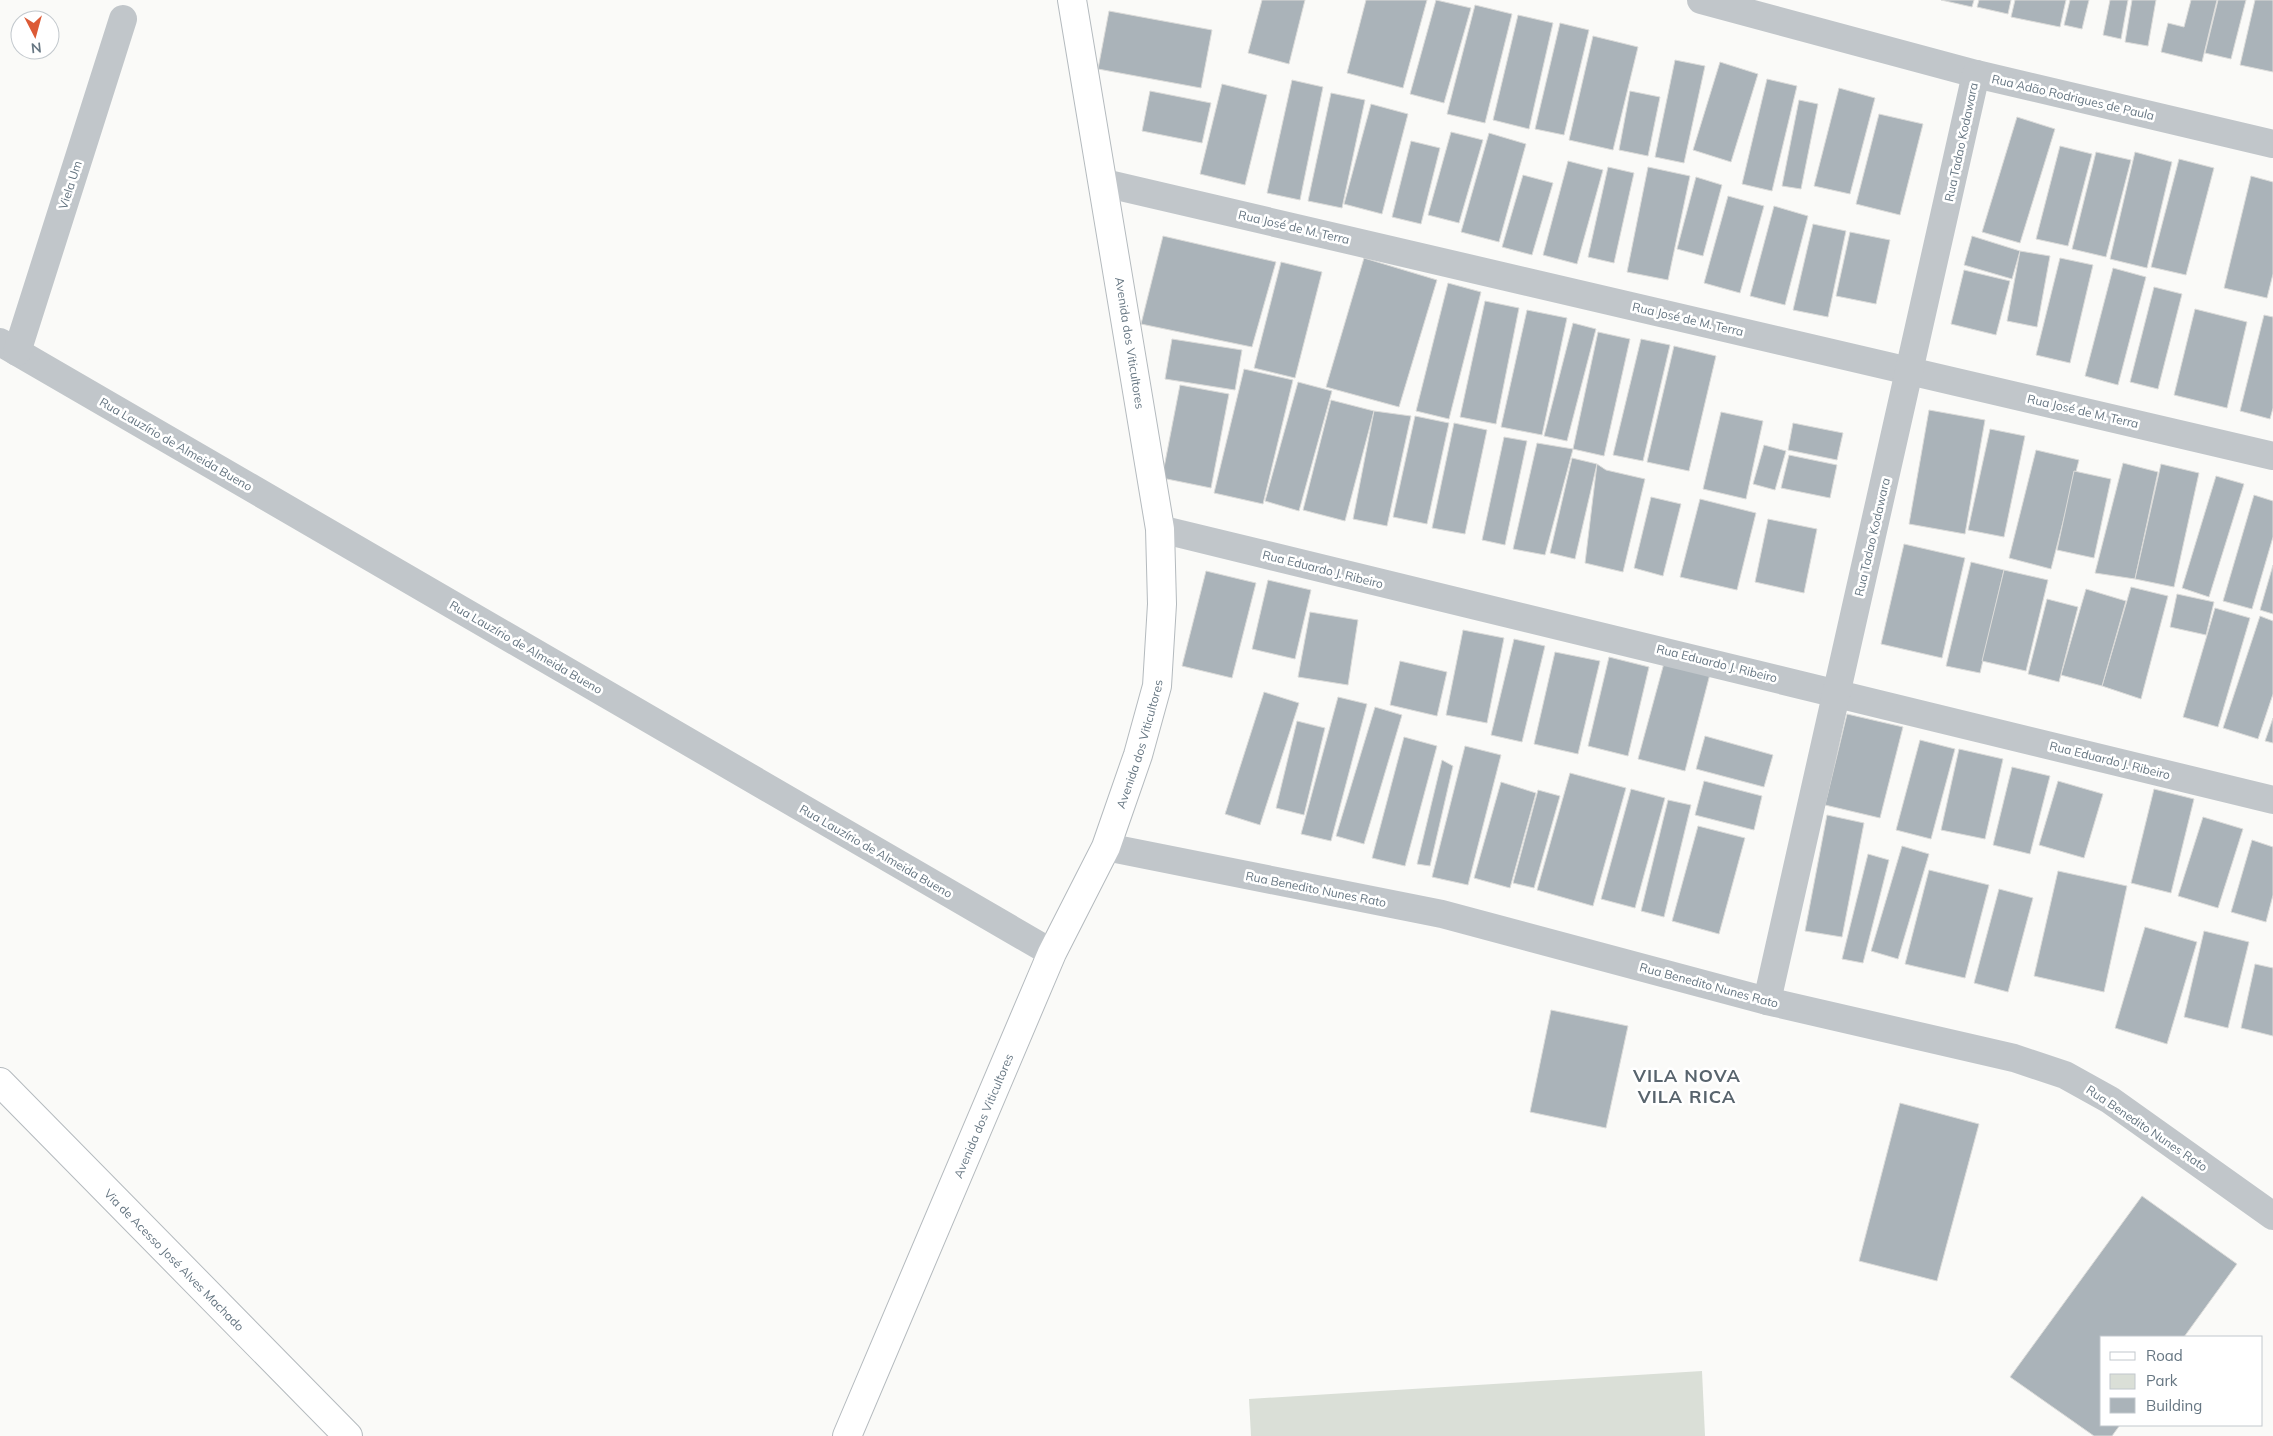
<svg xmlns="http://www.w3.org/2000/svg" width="2273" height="1436" font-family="Mulish,sans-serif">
	<rect width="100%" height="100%" fill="#fafaf8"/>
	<!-- green -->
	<path fill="#dadfd7" d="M1702,1371L1705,1436H1251L1249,1399Z"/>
	<!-- building -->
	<g fill="#aab3b9" stroke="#dcdcda">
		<path d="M1262,0H1305L1289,64L1248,53Z"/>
		<path d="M1366,0H1427L1403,88L1347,73Z"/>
		<path d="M1436,0L1471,8L1444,103L1410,94Z"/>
		<path d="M1941,0H1974L1972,7Z"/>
		<path d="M1979,0H2011L2008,14L1977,7Z"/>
		<path d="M2015,0H2066L2060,27L2011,17Z"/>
		<path d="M2070,0H2089L2082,29L2064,25Z"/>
		<path d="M2110,0H2128L2121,39L2103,35Z"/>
		<path d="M2132,0H2156L2148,46L2125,42Z"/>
		<path d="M2191,0H2217L2202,62L2161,52L2168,23L2184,27Z"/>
		<path d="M2218,0H2246L2231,59L2205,53Z"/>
		<path d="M2255,0H2273V72L2240,65Z"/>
		<path d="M1475,5L1512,14L1485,123L1447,114Z"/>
		<path d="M1109,11L1212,30L1201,88L1098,69Z"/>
		<path d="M1518,15L1553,23L1529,129L1493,120Z"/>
		<path d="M1560,23L1589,30L1564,135L1535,129Z"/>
		<path d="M1593,36L1638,47L1613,150L1569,140Z"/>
		<path d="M1675,60L1705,66L1684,163L1655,157Z"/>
		<path d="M1720,62L1758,74L1731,162L1693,150Z"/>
		<path d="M1767,79L1797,86L1772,191L1742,184Z"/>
		<path d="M1292,80L1323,87L1300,200L1267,193Z"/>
		<path d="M1222,84L1267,95L1245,185L1200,174Z"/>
		<path d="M1839,88L1875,98L1850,194L1814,186Z"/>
		<path d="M1150,91L1211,103L1202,143L1142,131Z"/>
		<path d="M1630,91L1660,97L1648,156L1619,150Z"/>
		<path d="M1331,93L1365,100L1342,208L1308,201Z"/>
		<path d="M1799,100L1818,104L1801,189L1782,186Z"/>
		<path d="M1371,104L1408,114L1382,214L1344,204Z"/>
		<path d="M1879,114L1923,124L1900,215L1856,204Z"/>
		<path d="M2017,117L2055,129L2020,243L1982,232Z"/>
		<path d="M1451,132L1483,140L1459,223L1428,215Z"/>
		<path d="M1489,133L1526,144L1499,242L1461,232Z"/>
		<path d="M1411,141L1440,148L1421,224L1392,217Z"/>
		<path d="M2060,146L2092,154L2068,246L2036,239Z"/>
		<path d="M2096,152L2131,160L2106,257L2072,249Z"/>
		<path d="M2135,152L2172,162L2147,268L2110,259Z"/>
		<path d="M2179,159L2214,168L2186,275L2151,267Z"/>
		<path d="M1568,161L1603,170L1577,264L1543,255Z"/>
		<path d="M1608,167L1634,173L1614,263L1588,257Z"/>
		<path d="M1648,167L1690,176L1668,280L1627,272Z"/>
		<path d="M1523,175L1553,183L1532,255L1502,247Z"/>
		<path d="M2251,176L2273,182V274L2267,298L2224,288Z"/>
		<path d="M1696,177L1722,185L1703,256L1677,249Z"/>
		<path d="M1728,196L1764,206L1740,293L1704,283Z"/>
		<path d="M1774,206L1808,216L1785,305L1750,296Z"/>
		<path d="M1813,224L1846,231L1828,317L1793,310Z"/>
		<path d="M1850,232L1890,240L1876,304L1836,296Z"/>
		<path d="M1163,236L1276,262L1252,347L1141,324Z"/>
		<path d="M1972,236L2020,251L2012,279L1964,265Z"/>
		<path d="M2020,251L2050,256L2037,327L2007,321Z"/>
		<path d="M1364,258L1437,280L1399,407L1326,387Z"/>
		<path d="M2060,258L2093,265L2070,363L2036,355Z"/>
		<path d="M1281,262L1322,272L1295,378L1254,368Z"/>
		<path d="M2113,268L2146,277L2118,385L2085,376Z"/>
		<path d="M1964,270L2010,281L1996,335L1951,324Z"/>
		<path d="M1448,283L1481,292L1449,419L1416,411Z"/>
		<path d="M2154,287L2182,294L2158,389L2130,382Z"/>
		<path d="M1485,301L1519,308L1496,424L1460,417Z"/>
		<path d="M2195,309L2247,322L2227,408L2174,395Z"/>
		<path d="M1527,310L1567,318L1542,435L1501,427Z"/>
		<path d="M2264,315L2273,317V408L2270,419L2240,411Z"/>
		<path d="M1573,323L1596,329L1567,441L1544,436Z"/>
		<path d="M1598,332L1630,339L1604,456L1573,449Z"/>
		<path d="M1172,339L1242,350L1235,390L1165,379Z"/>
		<path d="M1641,339L1670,345L1643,461L1613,455Z"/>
		<path d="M1674,346L1716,356L1689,471L1647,462Z"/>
		<path d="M1244,369L1293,380L1263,504L1214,493Z"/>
		<path d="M1298,382L1332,391L1299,511L1265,501Z"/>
		<path d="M1180,385L1229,394L1211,488L1162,478Z"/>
		<path d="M1331,400L1374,411L1345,521L1303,510Z"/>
		<path d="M1929,410L1985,420L1965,534L1909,524Z"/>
		<path d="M1374,411L1411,416L1387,526L1353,519Z"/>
		<path d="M1721,412L1763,421L1746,499L1703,489Z"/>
		<path d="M1415,416L1449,423L1427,524L1393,517Z"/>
		<path d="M1454,423L1487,430L1465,534L1432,528Z"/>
		<path d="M1793,423L1843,433L1837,460L1788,450Z"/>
		<path d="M1990,429L2025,436L2004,537L1968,530Z"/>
		<path d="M1504,437L1527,441L1505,545L1482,540Z"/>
		<path d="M1537,443L1573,449L1545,555L1513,549Z"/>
		<path d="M1764,445L1786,451L1775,490L1753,484Z"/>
		<path d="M2036,450L2079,460L2051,569L2009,558Z"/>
		<path d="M1789,455L1837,465L1830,498L1781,488Z"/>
		<path d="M1572,458L1597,464L1575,559L1550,553Z"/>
		<path d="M2123,463L2158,472L2135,579L2095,573Z"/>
		<path d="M1597,464L1606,470L1645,479L1623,572L1585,563Z"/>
		<path d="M2161,464L2199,473L2174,587L2135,579Z"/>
		<path d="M2074,471L2111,479L2094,558L2057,550Z"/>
		<path d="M2216,476L2244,484L2209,597L2182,588Z"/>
		<path d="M2254,495L2273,501V537L2252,609L2223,601Z"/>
		<path d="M1651,497L1681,504L1663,576L1634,568Z"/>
		<path d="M1700,499L1756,513L1737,590L1680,577Z"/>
		<path d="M1768,519L1817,529L1804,593L1755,582Z"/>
		<path d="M1904,544L1965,558L1942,658L1881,644Z"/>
		<path d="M1971,562L2004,570L1980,673L1946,666Z"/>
		<path d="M2273,565V614L2260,610Z"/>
		<path d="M2004,570L2048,580L2026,671L1982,661Z"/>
		<path d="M1206,571L1256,583L1232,678L1182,666Z"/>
		<path d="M1268,580L1311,590L1295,659L1252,649Z"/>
		<path d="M2131,587L2168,596L2141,699L2102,686Z"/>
		<path d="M2086,589L2126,601L2102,686L2061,675Z"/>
		<path d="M2177,594L2214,602L2206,635L2170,627Z"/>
		<path d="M2047,599L2078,607L2059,682L2028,674Z"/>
		<path d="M2215,608L2250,618L2218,727L2183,717Z"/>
		<path d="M1310,612L1358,620L1348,685L1298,677Z"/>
		<path d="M2260,616L2273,621V694L2258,739L2223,728Z"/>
		<path d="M1463,630L1504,638L1487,723L1446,715Z"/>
		<path d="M1514,639L1545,646L1522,742L1491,735Z"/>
		<path d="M1555,652L1600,661L1578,754L1534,744Z"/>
		<path d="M1609,657L1649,667L1628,756L1588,746Z"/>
		<path d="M1400,661L1447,672L1437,716L1390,705Z"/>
		<path d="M1664,663L1710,674L1685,771L1638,759Z"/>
		<path d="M1264,692L1299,703L1260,825L1225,814Z"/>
		<path d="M1338,697L1367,704L1331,841L1301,834Z"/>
		<path d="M1375,707L1402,715L1364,844L1336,836Z"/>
		<path d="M1847,714L1903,727L1880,818L1825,805Z"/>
		<path d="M2273,718V743L2265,741Z"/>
		<path d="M1297,721L1325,728L1304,815L1276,808Z"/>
		<path d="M1705,736L1773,755L1764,787L1696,769Z"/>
		<path d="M1404,737L1437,746L1405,866L1372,858Z"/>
		<path d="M1920,740L1955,749L1931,839L1896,830Z"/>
		<path d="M1465,746L1501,755L1468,885L1432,877Z"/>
		<path d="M1959,749L2003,759L1985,839L1941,830Z"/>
		<path d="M1442,760L1453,766L1430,866L1417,864Z"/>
		<path d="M2012,767L2050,776L2030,854L1993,845Z"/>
		<path d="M1570,773L1626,788L1593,906L1537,890Z"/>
		<path d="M1704,781L1762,796L1754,830L1695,815Z"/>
		<path d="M2058,781L2103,794L2084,858L2039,845Z"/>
		<path d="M1501,782L1536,793L1510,888L1474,878Z"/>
		<path d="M1631,789L1665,798L1635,908L1601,899Z"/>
		<path d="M2154,789L2194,799L2171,893L2131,883Z"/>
		<path d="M1538,790L1560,796L1534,888L1513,883Z"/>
		<path d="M1668,800L1691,805L1664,917L1641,911Z"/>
		<path d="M1827,815L1864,823L1842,937L1805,931Z"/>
		<path d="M2203,817L2243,829L2218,908L2178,896Z"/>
		<path d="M1698,826L1745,838L1719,934L1672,921Z"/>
		<path d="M2252,840L2273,847V895L2266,922L2231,912Z"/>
		<path d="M1902,846L1929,854L1898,959L1871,951Z"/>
		<path d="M1868,854L1889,860L1863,963L1842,959Z"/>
		<path d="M1929,870L1989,885L1965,978L1905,964Z"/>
		<path d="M2058,871L2127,886L2104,992L2034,976Z"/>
		<path d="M1999,889L2033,898L2008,992L1974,983Z"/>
		<path d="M2145,927L2197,942L2167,1044L2115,1028Z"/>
		<path d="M2204,931L2249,942L2228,1028L2184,1017Z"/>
		<path d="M2255,964L2273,968V1036L2241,1028Z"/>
		<path d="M1551,1010L1628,1026L1606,1128L1530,1112Z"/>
		<path d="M1900,1103L1979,1124L1937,1281L1859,1261Z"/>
		<path d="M2142,1196L2237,1264L2184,1337H2102V1425H2120L2112,1436H2094L2010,1377Z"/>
	</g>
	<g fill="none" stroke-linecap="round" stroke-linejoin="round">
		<defs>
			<g id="secondary">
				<path id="s1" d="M0,1082L348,1436"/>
				<path id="s2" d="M847,1436L1052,953L1106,847L1138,755L1157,686L1162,604L1160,529L1072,0"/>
			</g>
		</defs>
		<!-- secondary casing -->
		<use href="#secondary" stroke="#b4babe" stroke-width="30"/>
		<!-- street -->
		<g stroke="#c1c6ca" stroke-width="28">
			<path d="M1701,0L1976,74L2273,144"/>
			<path d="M1104,183L2273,456"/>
			<path d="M0,342L1052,953"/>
			<path d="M17,352L123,19"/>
			<path d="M1160,529L2273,800"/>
			<path d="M1106,847L1442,914L1767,1001L2014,1058L2065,1075L2110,1100L2273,1216"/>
			<path d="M1767,1001L1976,74"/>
		</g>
		<!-- secondary -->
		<use href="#secondary" stroke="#fff" stroke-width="28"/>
	</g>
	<g text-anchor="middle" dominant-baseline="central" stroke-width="5" stroke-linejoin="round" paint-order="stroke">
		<!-- street labels -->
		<g font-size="12" fill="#667682" stroke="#fff">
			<text transform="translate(2073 97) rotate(13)">Rua Adão Rodrigues de Paula</text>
			<text transform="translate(1961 142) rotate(-78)">Rua Tadao Kodawara</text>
			<text transform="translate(70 185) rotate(-72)">Viela Um</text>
			<text transform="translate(1294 227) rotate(13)">Rua José de M. Terra</text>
			<text transform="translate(1688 319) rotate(13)">Rua José de M. Terra</text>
			<text transform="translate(1130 343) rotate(81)">Avenida dos Viticultores</text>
			<text transform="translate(2083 411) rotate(13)">Rua José de M. Terra</text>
			<text transform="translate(176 444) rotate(30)">Rua Lauzírio de Almeida Bueno</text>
			<text transform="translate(1872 537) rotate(-77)">Rua Tadao Kodawara</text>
			<text transform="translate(1323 569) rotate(14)">Rua Eduardo J. Ribeiro</text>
			<text transform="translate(526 647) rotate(30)">Rua Lauzírio de Almeida Bueno</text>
			<text transform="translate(1717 663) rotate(14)">Rua Eduardo J. Ribeiro</text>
			<text stroke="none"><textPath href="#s2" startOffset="752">Avenida dos Viticultores</textPath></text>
			<text transform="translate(2110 760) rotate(14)">Rua Eduardo J. Ribeiro</text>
			<text transform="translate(876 851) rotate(30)">Rua Lauzírio de Almeida Bueno</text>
			<text transform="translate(1316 889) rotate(11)">Rua Benedito Nunes Rato</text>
			<text transform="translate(1709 985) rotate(15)">Rua Benedito Nunes Rato</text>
			<text stroke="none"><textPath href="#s2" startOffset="348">Avenida dos Viticultores</textPath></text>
			<text transform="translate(2147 1128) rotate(34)">Rua Benedito Nunes Rato</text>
			<text stroke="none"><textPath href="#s1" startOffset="249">Via de Acesso José Alves Machado</textPath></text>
		</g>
		<!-- district labels -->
		<g font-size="18" font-weight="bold" letter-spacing="1" fill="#58646d" stroke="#fff">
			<text x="1687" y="1075">VILA NOVA<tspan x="1687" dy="21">VILA RICA</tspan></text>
		</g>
	</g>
	<!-- legend -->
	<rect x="2100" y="1336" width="162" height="90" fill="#ffffff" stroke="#c2c8cd"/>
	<rect x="2110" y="1352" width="25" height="8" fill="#ffffff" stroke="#c2c8cd"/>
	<text x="2146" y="1361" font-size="15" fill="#667682">Road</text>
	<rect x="2110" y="1374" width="25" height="15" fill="#dadfd7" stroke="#c2c8cd"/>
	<text x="2146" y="1386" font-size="15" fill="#667682">Park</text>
	<rect x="2110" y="1398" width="25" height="15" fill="#aab3b9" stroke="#c2c8cd"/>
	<text x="2146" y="1411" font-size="15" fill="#667682">Building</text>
	<!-- north arrow -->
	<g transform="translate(35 35) rotate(174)"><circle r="24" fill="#ffffff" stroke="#c2c8cd"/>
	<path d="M0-4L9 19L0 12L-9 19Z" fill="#dc5a36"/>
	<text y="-8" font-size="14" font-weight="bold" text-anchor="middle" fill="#667682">N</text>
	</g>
</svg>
